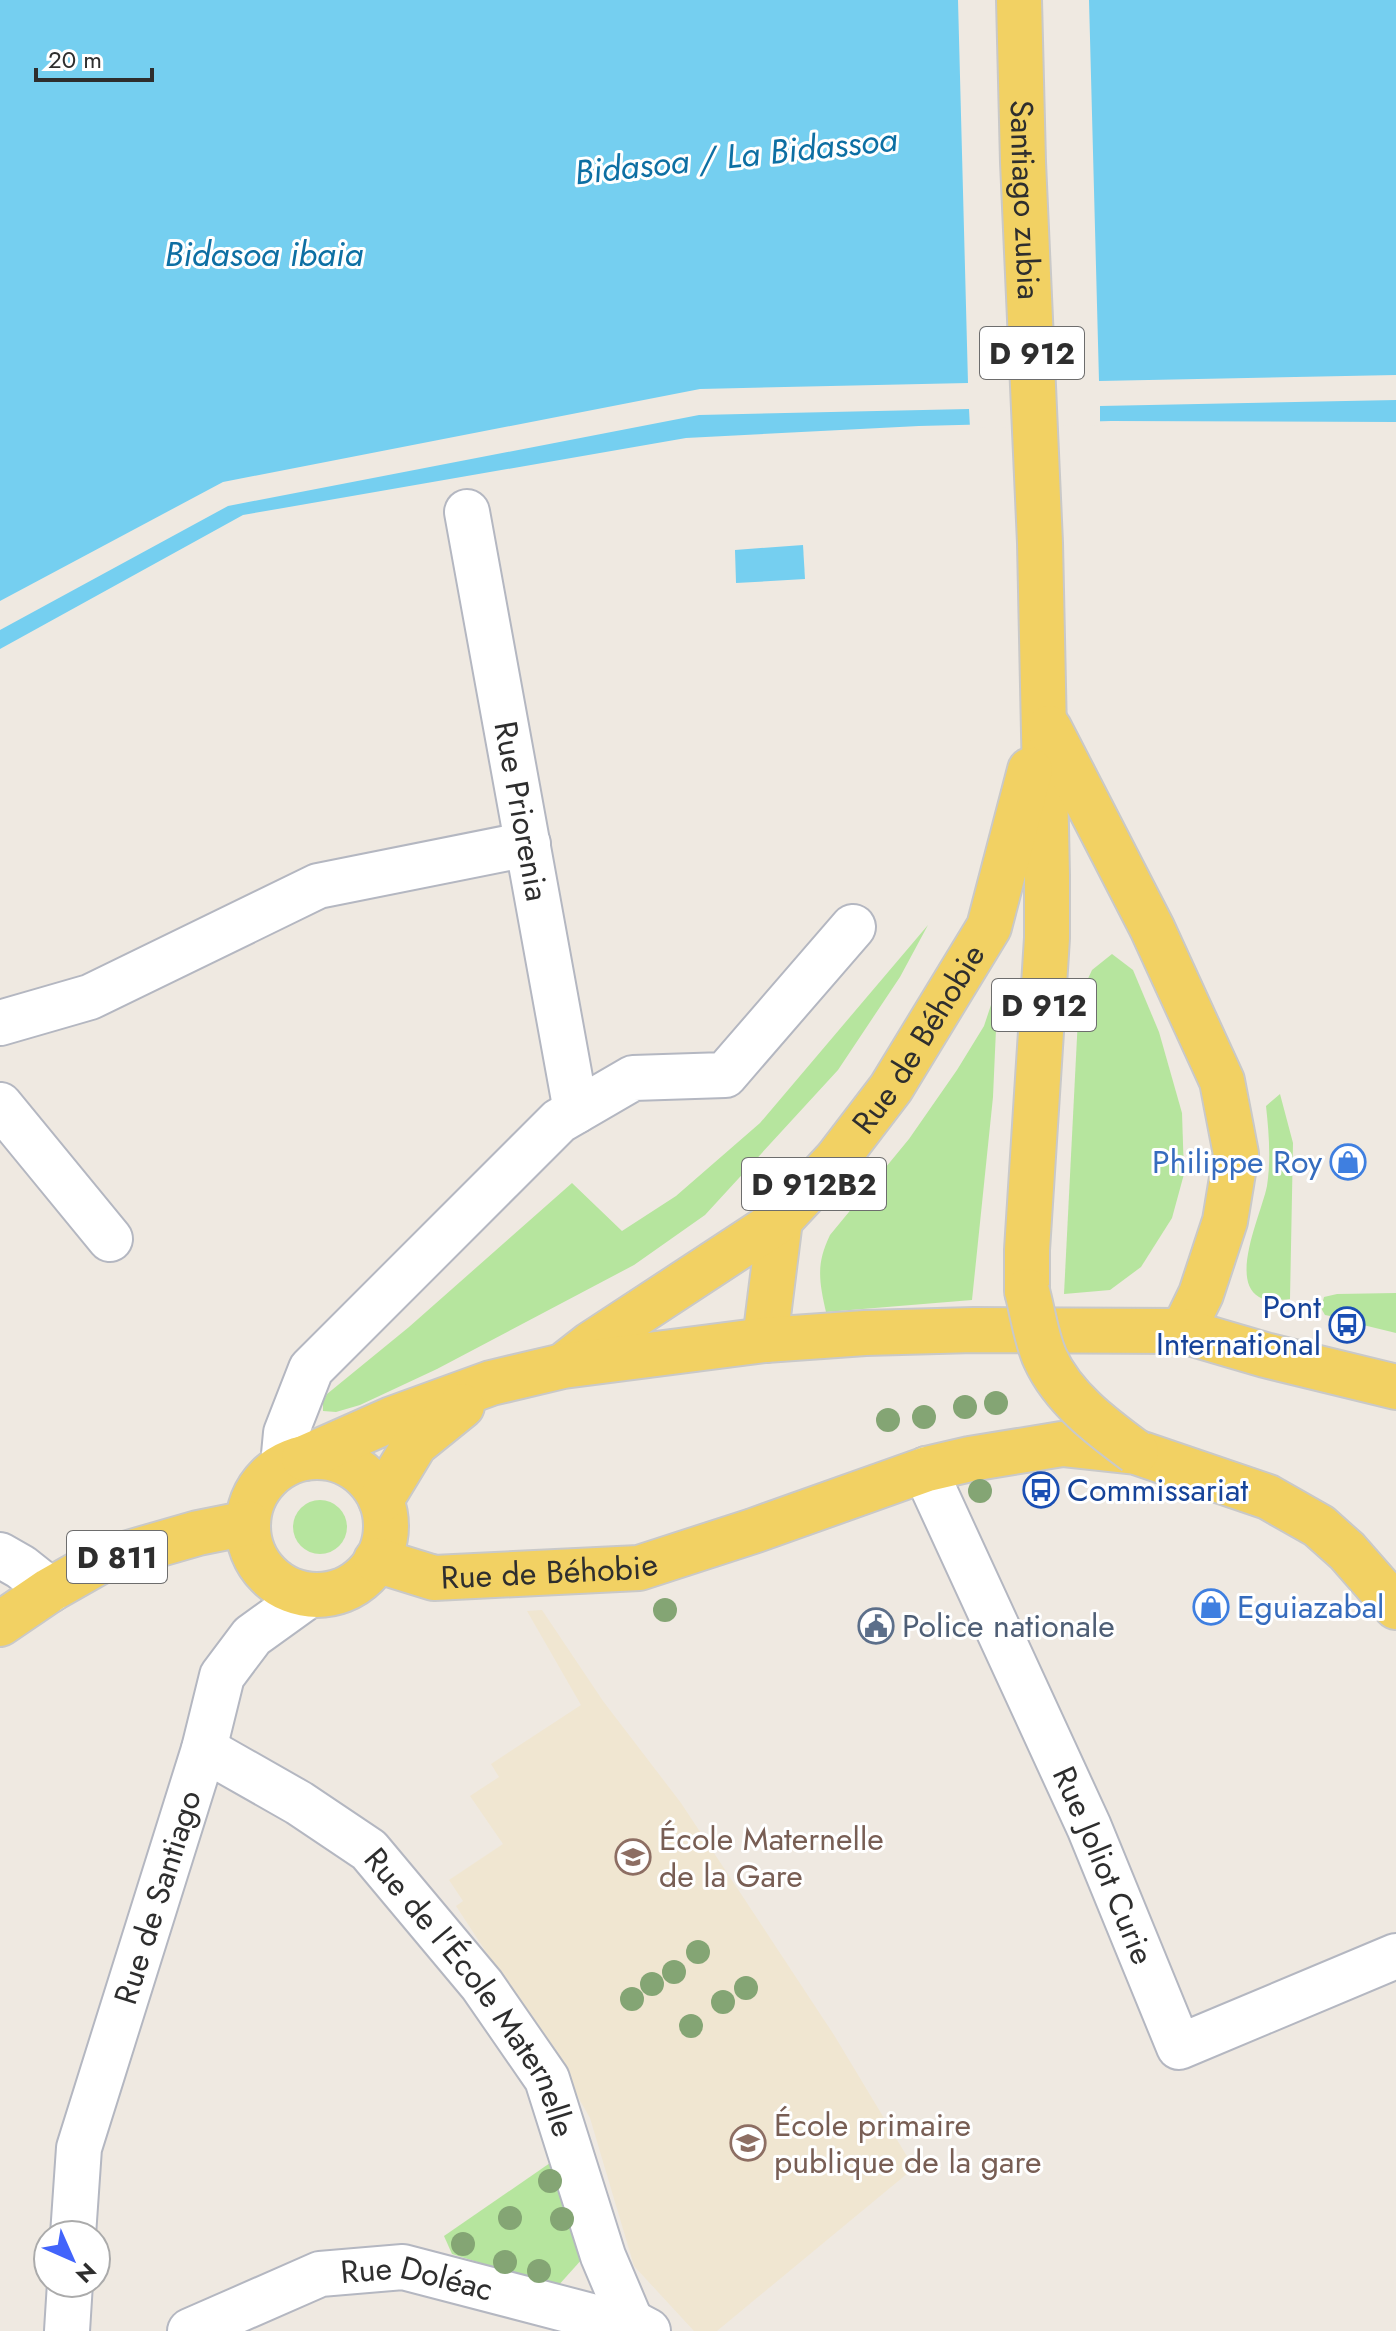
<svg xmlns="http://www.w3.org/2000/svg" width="1396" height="2331" font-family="Jost,sans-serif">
	<rect width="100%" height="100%" fill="#efe9e1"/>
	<!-- education -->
	<path fill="#f0e6d1" d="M542,1610L603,1701L681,1803L834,2035L914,2168L717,2331H694L634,2266L590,2118L553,2054L456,1906L463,1901L449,1880L503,1844L470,1796L499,1777L491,1764L581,1705L527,1611Z"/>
	<!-- green -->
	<g fill="#b6e59e">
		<path d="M928,925L900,977L838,1070L705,1215L634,1265L437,1369L360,1405L336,1412L323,1411V1402L327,1394L409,1327L572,1183L622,1231L676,1196L760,1123Z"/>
		<path d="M1112,954L1133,970L1159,1032L1182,1113L1184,1174L1172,1218L1141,1267L1110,1290L1064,1294L1079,998L1092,970Z"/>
		<path d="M998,984L993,1097L972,1300L826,1312C819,1281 816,1264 830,1235L909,1139L957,1070L984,1026Z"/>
		<path d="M1280,1094L1293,1143L1290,1299C1280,1300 1268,1302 1259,1297C1229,1280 1262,1212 1267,1186C1271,1160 1269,1133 1266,1106Z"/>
		<path d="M1396,1293V1333L1355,1323L1356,1317L1337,1312L1335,1317L1325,1315L1321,1308L1324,1297L1337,1294Z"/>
		<circle cx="320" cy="1527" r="27"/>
		<path d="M550,2163L583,2258L557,2287L452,2254L444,2236Z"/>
	</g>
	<!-- water -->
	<g fill="#75cff0">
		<path d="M0,0H1396V422L1111,421L919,426L686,438L243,515L0,649Z"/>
		<path d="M803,545L805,579L736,583L735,550Z"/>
	</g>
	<!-- pier -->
	<path fill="#efe9e1" d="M958,0H1089L1099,381L1396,375V400L1100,406V425L970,428L969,409L699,415L228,506L0,630V601L223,482L700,389L968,383Z"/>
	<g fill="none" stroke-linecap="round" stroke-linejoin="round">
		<defs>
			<g id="minor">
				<path id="s1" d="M467,512L576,1111"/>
				<path d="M0,1023L90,997L318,886L528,844"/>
				<path d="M0,1105L110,1239"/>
				<path d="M283,1465L286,1433L311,1369L559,1121L633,1078L725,1075L853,927"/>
				<path id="s2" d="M927,1469L933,1488L1089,1827L1179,2047L1396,1956"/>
				<path d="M0,1555L21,1567L50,1590"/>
				<path id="s3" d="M204,1749L299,1803L369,1850L482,1985L547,2079L603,2256L631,2322L625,2331"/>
				<path id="s4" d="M73,2235L79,2148L204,1749L222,1676L252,1636L309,1595"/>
				<path d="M67,2331L70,2283"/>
				<path id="s5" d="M190,2331L320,2274L403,2267L591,2316L631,2322L648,2331"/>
			</g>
			<g id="major">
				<path id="s6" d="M1019,0L1023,162L1040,543L1047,875V938L1027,1250V1291"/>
				<path d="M1049,728L1152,928L1222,1081L1236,1154L1225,1221L1201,1294L1183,1331"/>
				<path d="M765,1340L780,1220"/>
				<path id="s7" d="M568,1362L591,1344L780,1220L836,1160L891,1088L989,927L1030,770"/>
				<circle cx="317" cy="1526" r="69"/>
				<path d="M304,1458L392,1419L491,1383L563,1366L765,1340L865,1333L974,1330L1183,1331L1265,1355L1396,1387"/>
				<path d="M381,1500L415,1444L462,1406"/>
				<path id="s8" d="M376,1560L434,1578L639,1568L753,1531L927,1469L970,1459L1062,1444L1136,1452L1268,1497L1319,1526L1347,1551L1396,1607"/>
				<path d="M0,1624L50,1590L101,1561L198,1533L248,1523"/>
			</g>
		</defs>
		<!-- minor casing -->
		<use href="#minor" stroke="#b4b7c1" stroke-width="48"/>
		<!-- major casing -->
		<use href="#major" stroke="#c9c9c9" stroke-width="48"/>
		<!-- minor -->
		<use href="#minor" stroke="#fff" stroke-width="44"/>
		<!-- major -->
		<use href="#major" stroke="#f2d163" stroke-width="44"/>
		<defs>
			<path id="major-bridge" d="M1027,1291C1033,1313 1036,1338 1045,1358C1063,1398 1102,1427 1136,1452"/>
		</defs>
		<!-- major-bridge casing -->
		<use href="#major-bridge" stroke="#c9c9c9" stroke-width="48" stroke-linecap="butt"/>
		<!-- major-bridge -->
		<use href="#major-bridge" stroke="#f2d163" stroke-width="44"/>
	</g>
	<!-- trees -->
	<g fill="#84a574">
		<circle cx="996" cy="1403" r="12"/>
		<circle cx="965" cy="1407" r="12"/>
		<circle cx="924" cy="1417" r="12"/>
		<circle cx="888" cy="1420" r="12"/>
		<circle cx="980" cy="1491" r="12"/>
		<circle cx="665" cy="1610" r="12"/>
		<circle cx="698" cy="1952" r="12"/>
		<circle cx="674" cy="1972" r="12"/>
		<circle cx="652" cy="1984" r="12"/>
		<circle cx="746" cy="1988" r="12"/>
		<circle cx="632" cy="1999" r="12"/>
		<circle cx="723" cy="2002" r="12"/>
		<circle cx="691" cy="2026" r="12"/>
		<circle cx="550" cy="2181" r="12"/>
		<circle cx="510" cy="2218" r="12"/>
		<circle cx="562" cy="2219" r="12"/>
		<circle cx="463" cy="2244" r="12"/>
		<circle cx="505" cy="2262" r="12"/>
		<circle cx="539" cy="2271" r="12"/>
	</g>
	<!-- icons -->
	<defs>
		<symbol id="shop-ring" viewBox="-11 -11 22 22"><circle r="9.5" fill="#fff" stroke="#3f7fe0" stroke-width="1.5"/><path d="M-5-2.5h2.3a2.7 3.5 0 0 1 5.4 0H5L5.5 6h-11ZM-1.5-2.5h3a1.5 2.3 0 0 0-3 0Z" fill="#3f7fe0"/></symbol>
		<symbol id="bus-ring" viewBox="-11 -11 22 22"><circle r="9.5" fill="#fff" stroke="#1a4fb4" stroke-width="1.5"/><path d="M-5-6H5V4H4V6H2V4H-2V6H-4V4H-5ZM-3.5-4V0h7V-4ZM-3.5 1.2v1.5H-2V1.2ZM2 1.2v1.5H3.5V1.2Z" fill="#1a4fb4"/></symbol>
		<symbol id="civic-ring" viewBox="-11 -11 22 22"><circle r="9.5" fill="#fff" stroke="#5c6f8a" stroke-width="1.5"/><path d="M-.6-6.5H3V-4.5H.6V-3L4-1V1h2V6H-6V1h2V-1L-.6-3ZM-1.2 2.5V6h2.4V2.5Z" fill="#5c6f8a"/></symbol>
		<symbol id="school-ring" viewBox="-11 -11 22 22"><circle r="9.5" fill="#fff" stroke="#8d6e63" stroke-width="1.5"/><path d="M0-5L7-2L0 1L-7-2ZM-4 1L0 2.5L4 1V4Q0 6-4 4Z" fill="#8d6e63"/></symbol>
	</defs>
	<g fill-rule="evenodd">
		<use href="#shop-ring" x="1328" y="1142" width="40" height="40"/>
		<use href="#bus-ring" x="1327" y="1305" width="40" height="40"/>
		<use href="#bus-ring" x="1021" y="1470" width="40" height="40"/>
		<use href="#shop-ring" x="1191" y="1587" width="40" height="40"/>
		<use href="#civic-ring" x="856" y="1606" width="40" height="40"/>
		<use href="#school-ring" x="613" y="1837" width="40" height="40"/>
		<use href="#school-ring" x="728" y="2123" width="40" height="40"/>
	</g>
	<g text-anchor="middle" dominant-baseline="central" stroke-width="6" stroke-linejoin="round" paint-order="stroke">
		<!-- shield labels -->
		<g fill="#fff" stroke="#6d6d6d" stroke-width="2">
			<rect x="980" y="327" width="104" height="52" rx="6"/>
			<rect x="992" y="979" width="104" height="52" rx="6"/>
			<rect x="742" y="1158" width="144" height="52" rx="6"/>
			<rect x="67" y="1531" width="100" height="52" rx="6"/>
		</g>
		<g font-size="30" font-weight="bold" fill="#2e2e2e">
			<text x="1032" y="353">D 912</text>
			<text x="1044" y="1005">D 912</text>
			<text x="814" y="1184">D 912B2</text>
			<text x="117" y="1557">D 811</text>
		</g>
		<!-- street labels -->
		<g font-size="32" fill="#2e2e2e" stroke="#fff">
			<text stroke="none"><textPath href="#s6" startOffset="200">Santiago zubia</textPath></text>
			<text stroke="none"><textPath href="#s1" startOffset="304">Rue Priorenia</textPath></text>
			<text stroke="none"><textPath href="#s7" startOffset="484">Rue de Béhobie</textPath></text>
			<text stroke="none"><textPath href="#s8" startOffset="176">Rue de Béhobie</textPath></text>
			<text stroke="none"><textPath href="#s2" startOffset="434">Rue Joliot Curie</textPath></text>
			<text stroke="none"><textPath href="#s4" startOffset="350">Rue de Santiago</textPath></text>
			<text stroke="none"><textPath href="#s3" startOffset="370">Rue de l'École Maternelle</textPath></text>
			<text stroke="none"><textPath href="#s5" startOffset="240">Rue Doléac</textPath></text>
		</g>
		<!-- shop labels -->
		<g font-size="32" fill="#366cbe" stroke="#fff" text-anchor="end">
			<text x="1322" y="1162">Philippe Roy</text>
			<text x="1237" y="1607" text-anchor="start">Eguiazabal</text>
		</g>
		<!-- transit labels -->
		<g font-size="32" fill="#164399" stroke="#fff" text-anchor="end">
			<text x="1321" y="1307">Pont<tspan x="1321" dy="37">International</tspan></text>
			<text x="1067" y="1490" text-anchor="start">Commissariat</text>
		</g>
		<!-- service labels -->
		<g font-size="32" fill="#4e5e75" stroke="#fff" text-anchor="start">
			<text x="902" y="1626">Police nationale</text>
		</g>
		<!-- education labels -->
		<g font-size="32" fill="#785e54" stroke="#fff" text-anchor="start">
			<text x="659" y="1839">École Maternelle<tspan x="659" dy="37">de la Gare</tspan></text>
			<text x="774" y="2125">École primaire<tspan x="774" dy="37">publique de la gare</tspan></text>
		</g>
		<!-- water labels -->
		<g font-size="34" font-style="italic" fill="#0d6fa3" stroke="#fff">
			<text transform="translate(736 156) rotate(-6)">Bidasoa / La Bidassoa</text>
			<text x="264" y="254">Bidasoa ibaia</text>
		</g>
	</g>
	<!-- north arrow -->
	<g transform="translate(72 2259) rotate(135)"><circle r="38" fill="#ffffff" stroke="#ababab" stroke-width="2"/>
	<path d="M0-6L14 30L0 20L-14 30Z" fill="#4264fb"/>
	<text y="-12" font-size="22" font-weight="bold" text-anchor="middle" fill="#2e2e2e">N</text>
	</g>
	<!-- scale -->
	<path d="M36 68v12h116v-12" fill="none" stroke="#2e2e2e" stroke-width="4"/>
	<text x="48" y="68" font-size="24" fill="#2e2e2e" stroke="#ffffff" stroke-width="6" paint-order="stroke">20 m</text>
</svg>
